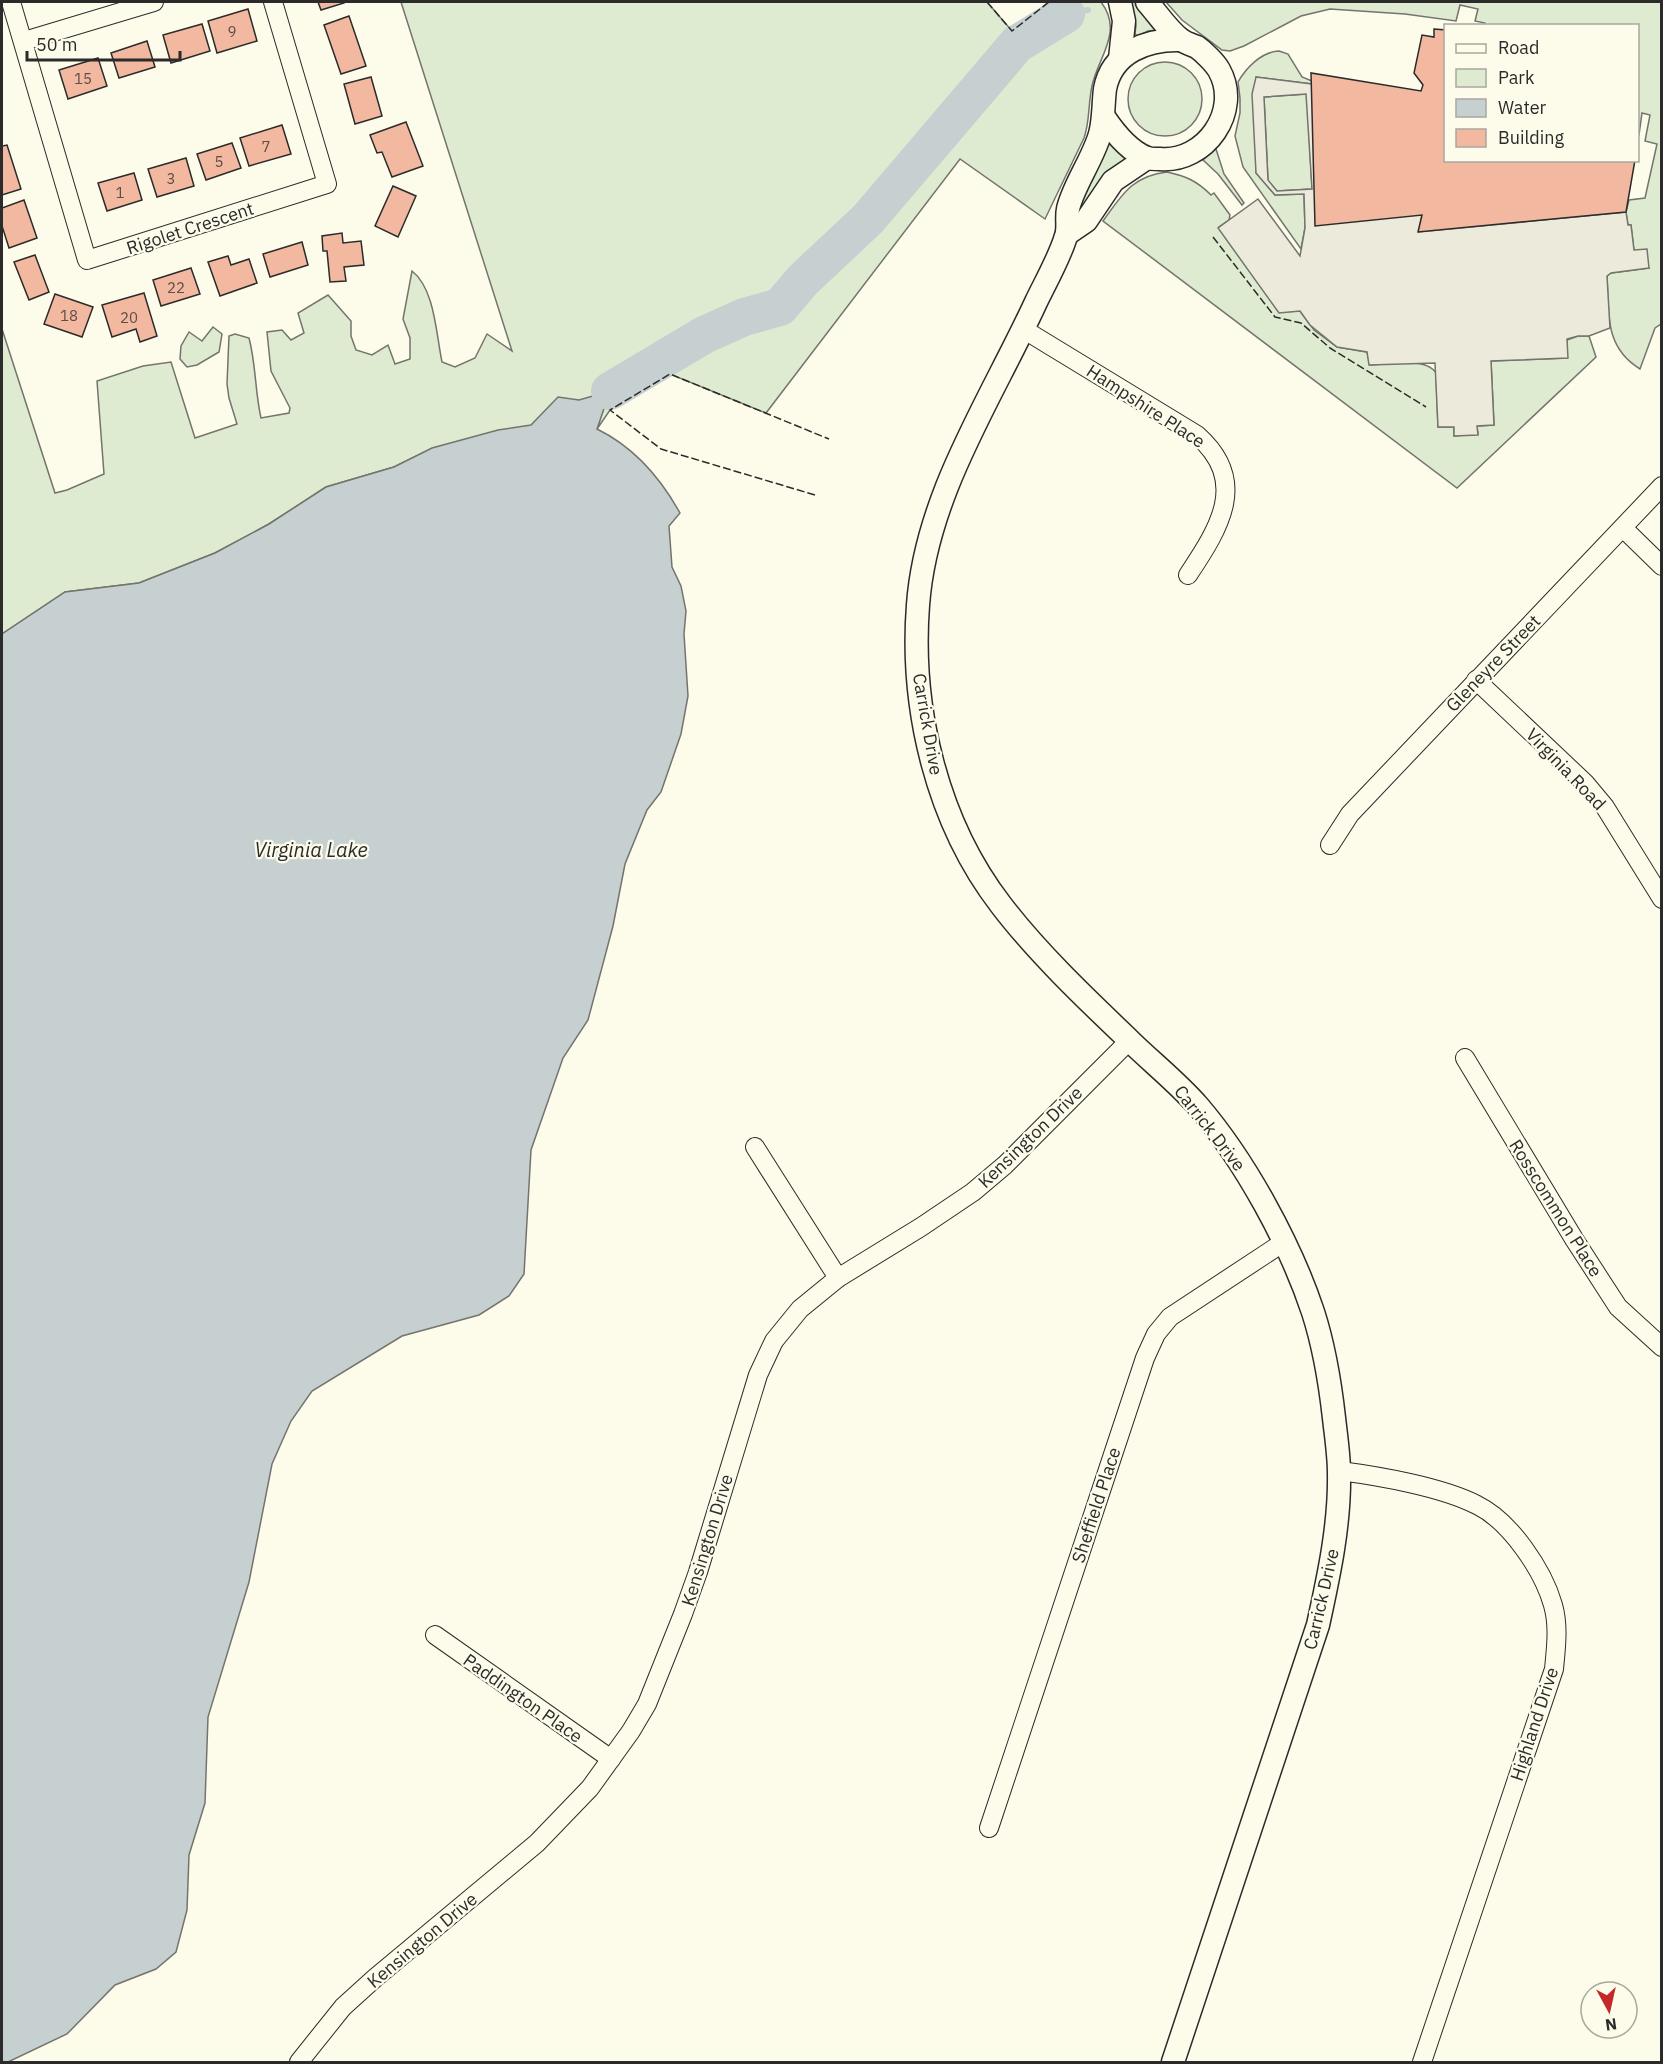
<svg xmlns="http://www.w3.org/2000/svg" width="1663" height="2064" font-family="'IBM Plex Sans',sans-serif">
	<rect width="100%" height="100%" fill="#fdfbea"/>
	<!-- green -->
	<g fill="#deebd1" stroke="#74746e" stroke-width="1.5">
		<path d="M401,2H987L1012,31L1049,2H1101C1124,32 1098,57 1092,86C1088,104 1090,121 1084,138L1045,219L960,159L766,413L670,374L610,410L597,429L609,391L582,415L433,448L394,467L326,487L269,524L215,553L139,583L65,592L2,634V329L55,493L67,490L104,474L97,381L143,366L171,362L195,438L237,424L229,398L227,384L229,336L235,334L249,338C256,364 255,392 261,418L289,413L290,408L271,371L267,332L282,330L291,340L304,333L298,313L328,295L351,321V336L356,350L372,355L388,345L395,364L410,359V338L403,319L412,271C435,289 436,334 442,362L455,367L475,358L487,334L512,351Z"/>
		<path d="M1131,2H1136L1148,15L1158,30L1148,31L1138,36L1135,34L1136,25Z"/>
		<path d="M1166,2H1661V324L1655,328L1640,369C1604,347 1609,313 1607,276L1611,273L1649,268L1634,251L1631,225H1628L1626,212L1629,200L1645,198L1657,144L1645,141L1650,115L1642,113L1639,135H1638V26L1485,25V23L1475,21L1478,9L1460,5L1456,21L1405,14L1330,9L1301,16L1244,46L1230,51L1222,50L1182,20Z"/>
		<path d="M1279,51L1288,54L1302,77L1312,81V84L1256,77V173L1275,195L1304,194L1305,228L1301,249L1243,167L1235,136L1240,113V98L1238,82C1246,68 1261,52 1279,51Z"/>
		<circle cx="1165" cy="99" r="37"/>
		<path d="M1307,94L1312,189L1277,191L1268,181L1264,97Z"/>
		<path d="M1110,144L1114,145L1126,157L1125,160L1083,209H1081L1080,206L1107,146Z"/>
		<path d="M1216,149L1224,174L1244,203L1242,205L1218,174L1202,159Z"/>
		<path d="M1167,172C1186,176 1197,181 1211,195L1214,193L1230,215L1229,220L1219,227L1279,312L1300,311L1314,330L1337,347L1367,352L1370,365C1387,364 1426,357 1436,373L1438,427H1454V436L1478,434L1477,426L1494,425L1491,361L1567,358V340L1578,336H1589L1596,357L1457,488L1103,221C1122,195 1132,176 1167,172Z"/>
		<path d="M213,327L222,334L219,352L197,365L187,367L180,359L181,346L189,332L202,341Z"/>
	</g>
	<!-- parking -->
	<path fill="#eceadb" stroke="#74746e" stroke-width="1.5" fill-rule="evenodd" d="M1256,77L1312,84L1422,215L1419,232L1626,212L1628,225H1631L1634,250L1647,249L1649,268L1611,273L1607,276L1610,328L1589,336H1578L1567,339L1568,358L1491,361L1494,425L1477,426L1478,435L1454,436V427H1438L1435,363L1369,365L1367,352L1337,347L1310,325L1300,311L1279,313L1218,228L1258,199L1300,256L1305,228L1304,194L1275,195L1256,173L1252,94ZM1306,94L1312,189L1277,191L1268,180L1264,97Z"/>
	<!-- water -->
	<path fill="#c7d0d0" stroke="#74746e" stroke-width="1.5" d="M610,391L597,429C634,447 660,477 680,513L669,526L672,567L681,586L686,611L684,634L688,696L681,734L661,792L647,810L625,864L613,926L588,1020L563,1058L531,1150L524,1274L509,1296L479,1315L402,1336L312,1391L291,1421L272,1464L249,1582L208,1717L205,1803L189,1855L187,1910L176,1952L156,1969L115,1985L67,2034L8,2062H2V634L65,592L139,583L215,553L269,524L326,487L394,467L432,448L498,430L531,425L558,397L579,400Z"/>
	<g fill="none" stroke-linecap="round" stroke-linejoin="round">
		<!-- stream -->
		<path stroke="#c7d0d0" stroke-width="6" d="M1066,14L1088,10"/>
		<!-- river -->
		<path stroke="#c7d0d0" stroke-width="38" d="M610,391L704,335L744,317L780,307L803,280L868,219L1017,44L1066,14"/>
	</g>
	<!-- building -->
	<g fill="#f2b8a0" stroke="#2b2b2b" stroke-width="1.5">
		<path d="M318,2H344V3L321,10Z"/>
		<path d="M248,9L257,41L217,53L208,21Z"/>
		<path d="M349,16L366,66L341,74L324,25Z"/>
		<path d="M202,24L210,51L171,63L163,35Z"/>
		<path d="M1434,29L1446,30V160H1635L1626,212L1418,232L1422,215L1315,226L1311,73L1421,91L1423,85L1414,73L1422,35L1434,37Z"/>
		<path d="M147,41L155,67L119,78L111,53Z"/>
		<path d="M98,58L107,86L68,99L59,70Z"/>
		<path d="M371,77L382,116L355,124L344,84Z"/>
		<path d="M406,122L423,166L392,177L382,152L377,153L370,135Z"/>
		<path d="M282,125L291,154L249,166L240,138Z"/>
		<path d="M232,143L241,168L206,180L197,154Z"/>
		<path d="M7,145L21,189L2,195V146Z"/>
		<path d="M186,158L194,186L157,197L148,169Z"/>
		<path d="M134,173L142,200L107,211L98,183Z"/>
		<path d="M393,186L416,196L398,237L375,226Z"/>
		<path d="M24,200L37,238L9,248L2,226V208Z"/>
		<path d="M342,233L343,243L361,241L364,265L344,267L346,281L330,282L327,251H323L322,236Z"/>
		<path d="M302,242L308,265L270,277L263,254Z"/>
		<path d="M35,255L49,292L29,300L14,262Z"/>
		<path d="M228,256L231,265L249,259L257,283L220,296L208,262Z"/>
		<path d="M191,268L200,294L161,306L153,280Z"/>
		<path d="M144,293L157,336L140,342L136,329L112,337L102,305Z"/>
		<path d="M55,294L93,307L82,337L44,324Z"/>
	</g>
	<g fill="none" stroke-linecap="round" stroke-linejoin="round">
		<defs>
			<g id="minor">
				<path d="M11,2L87,260L327,184L273,2"/>
				<path d="M24,41L154,2"/>
				<path d="M1023,329L1197,435C1249,481 1220,527 1188,575"/>
				<path d="M1623,528L1662,566"/>
				<path d="M1476,680L1585,783L1605,807L1662,899"/>
				<path d="M1330,845L1350,814L1662,486"/>
				<path d="M1465,1058L1574,1239L1618,1307L1662,1347"/>
				<path d="M755,1147L838,1278"/>
				<path d="M1340,1471C1379,1476 1442,1487 1477,1505C1510,1521 1543,1570 1553,1605C1559,1626 1556,1648 1554,1669L1422,2062"/>
				<path d="M435,1635L611,1759"/>
				<path d="M989,1828L1145,1358L1156,1334L1170,1317L1284,1242"/>
				<path d="M299,2062L343,2007L375,1978L537,1843L590,1788L631,1731L647,1704L683,1614L698,1572L758,1375L774,1341L800,1309L838,1278L921,1227L973,1192L1005,1165L1129,1041"/>
			</g>
			<g id="tertiary">
				<path d="M1120,2L1124,21L1120,59"/>
				<path d="M1104,117C1114,132 1129,151 1147,158C1150,159 1156,159 1160,159C1205,163 1242,111 1219,70C1215,63 1204,52 1197,47C1192,45 1185,43 1180,39C1168,30 1157,13 1147,2"/>
				<path d="M1067,234L1086,221L1113,181L1147,158"/>
				<path d="M1173,2062L1318,1625C1329,1575 1340,1524 1339,1473C1339,1455 1336,1436 1334,1418C1330,1382 1324,1346 1313,1312C1290,1243 1245,1161 1198,1106C1176,1081 1150,1061 1126,1037C1084,997 1036,951 1001,905C937,822 910,709 918,605C926,495 991,400 1036,302C1045,283 1060,257 1066,236C1069,228 1066,218 1068,209C1073,186 1093,159 1100,134C1104,119 1103,105 1105,89C1112,52 1147,39 1181,40"/>
			</g>
		</defs>
		<!-- minor casing -->
		<use href="#minor" stroke="#2b2b2b" stroke-width="20"/>
		<!-- tertiary casing -->
		<use href="#tertiary" stroke="#2b2b2b" stroke-width="25"/>
		<!-- minor -->
		<use href="#minor" stroke="#fdfbea" stroke-width="18"/>
		<!-- tertiary -->
		<use href="#tertiary" stroke="#fdfbea" stroke-width="22"/>
		<!-- fence -->
		<g stroke="#2b2b2b" stroke-width="1.5" stroke-dasharray="8 3" stroke-linecap="butt">
			<path d="M987,2L1012,31L1049,2"/>
			<path d="M1213,237L1275,317L1301,323L1330,348L1426,407"/>
			<path d="M815,495L661,449L610,410L670,374L829,439"/>
		</g>
	</g>
	<g text-anchor="middle" dominant-baseline="central" stroke-width="4.5" stroke-linejoin="round" paint-order="stroke">
		<!-- number labels -->
		<g font-size="15" fill="#5d4e48">
			<text x="232" y="31">9</text>
			<text x="83" y="78">15</text>
			<text x="266" y="146">7</text>
			<text x="219" y="161">5</text>
			<text x="171" y="178">3</text>
			<text x="120" y="192">1</text>
			<text x="176" y="287">22</text>
			<text x="69" y="315">18</text>
			<text x="129" y="317">20</text>
		</g>
		<!-- street labels -->
		<g font-size="18" fill="#2b2b2b" stroke="#fdfbea">
			<text transform="translate(190 228) rotate(-18)">Rigolet Crescent</text>
			<text transform="translate(1146 406) rotate(33)">Hampshire Place</text>
			<text transform="translate(1493 663) rotate(-46)">Gleneyre Street</text>
			<text transform="translate(928 724) rotate(80)">Carrick Drive</text>
			<text transform="translate(1566 769) rotate(46)">Virginia Road</text>
			<text transform="translate(1210 1128) rotate(52)">Carrick Drive</text>
			<text transform="translate(1030 1137) rotate(-44)">Kensington Drive</text>
			<text transform="translate(1556 1208) rotate(58)">Rosscommon Place</text>
			<text transform="translate(1096 1505) rotate(-72)">Sheffield Place</text>
			<text transform="translate(707 1540) rotate(-73)">Kensington Drive</text>
			<text transform="translate(1321 1599) rotate(-77)">Carrick Drive</text>
			<text transform="translate(523 1698) rotate(35)">Paddington Place</text>
			<text transform="translate(1534 1724) rotate(-72)">Highland Drive</text>
			<text transform="translate(422 1940) rotate(-40)">Kensington Drive</text>
		</g>
		<!-- water labels -->
		<g font-size="20" font-style="italic" fill="#2b2b2b" stroke="#fdfbea">
			<text x="311" y="849">Virginia Lake</text>
		</g>
	</g>
	<!-- border -->
	<rect width="1663" height="2064" fill="none" stroke="#2b2b2b" stroke-width="6"/>
	<!-- legend -->
	<rect x="1444" y="24" width="195" height="138" fill="#fdfbea" stroke="#a9a89e" stroke-width="1.5"/>
	<rect x="1456" y="44" width="30" height="9" fill="#fdfbea" stroke="#a9a89e" stroke-width="1.5"/>
	<text x="1498" y="54" font-size="18" fill="#2b2b2b">Road</text>
	<rect x="1456" y="69" width="30" height="18" fill="#deebd1" stroke="#a9a89e" stroke-width="1.5"/>
	<text x="1498" y="84" font-size="18" fill="#2b2b2b">Park</text>
	<rect x="1456" y="99" width="30" height="18" fill="#c7d0d0" stroke="#a9a89e" stroke-width="1.5"/>
	<text x="1498" y="114" font-size="18" fill="#2b2b2b">Water</text>
	<rect x="1456" y="129" width="30" height="18" fill="#f2b8a0" stroke="#a9a89e" stroke-width="1.5"/>
	<text x="1498" y="144" font-size="18" fill="#2b2b2b">Building</text>
	<!-- north arrow -->
	<g transform="translate(1609 2010) rotate(172)"><circle r="28" fill="#fdfbea" stroke="#a9a89e" stroke-width="1.5"/>
	<path d="M0-4.5L10 22L0 15L-10 22Z" fill="#c62828"/>
	<text y="-9" font-size="16" font-weight="bold" text-anchor="middle" fill="#2b2b2b">N</text>
	</g>
	<!-- scale -->
	<path d="M27 51v9h153v-9" fill="none" stroke="#2b2b2b" stroke-width="3"/>
	<text x="36" y="51" font-size="18" fill="#2b2b2b" stroke="#fdfbea" stroke-width="4.5" paint-order="stroke">50 m</text>
</svg>
